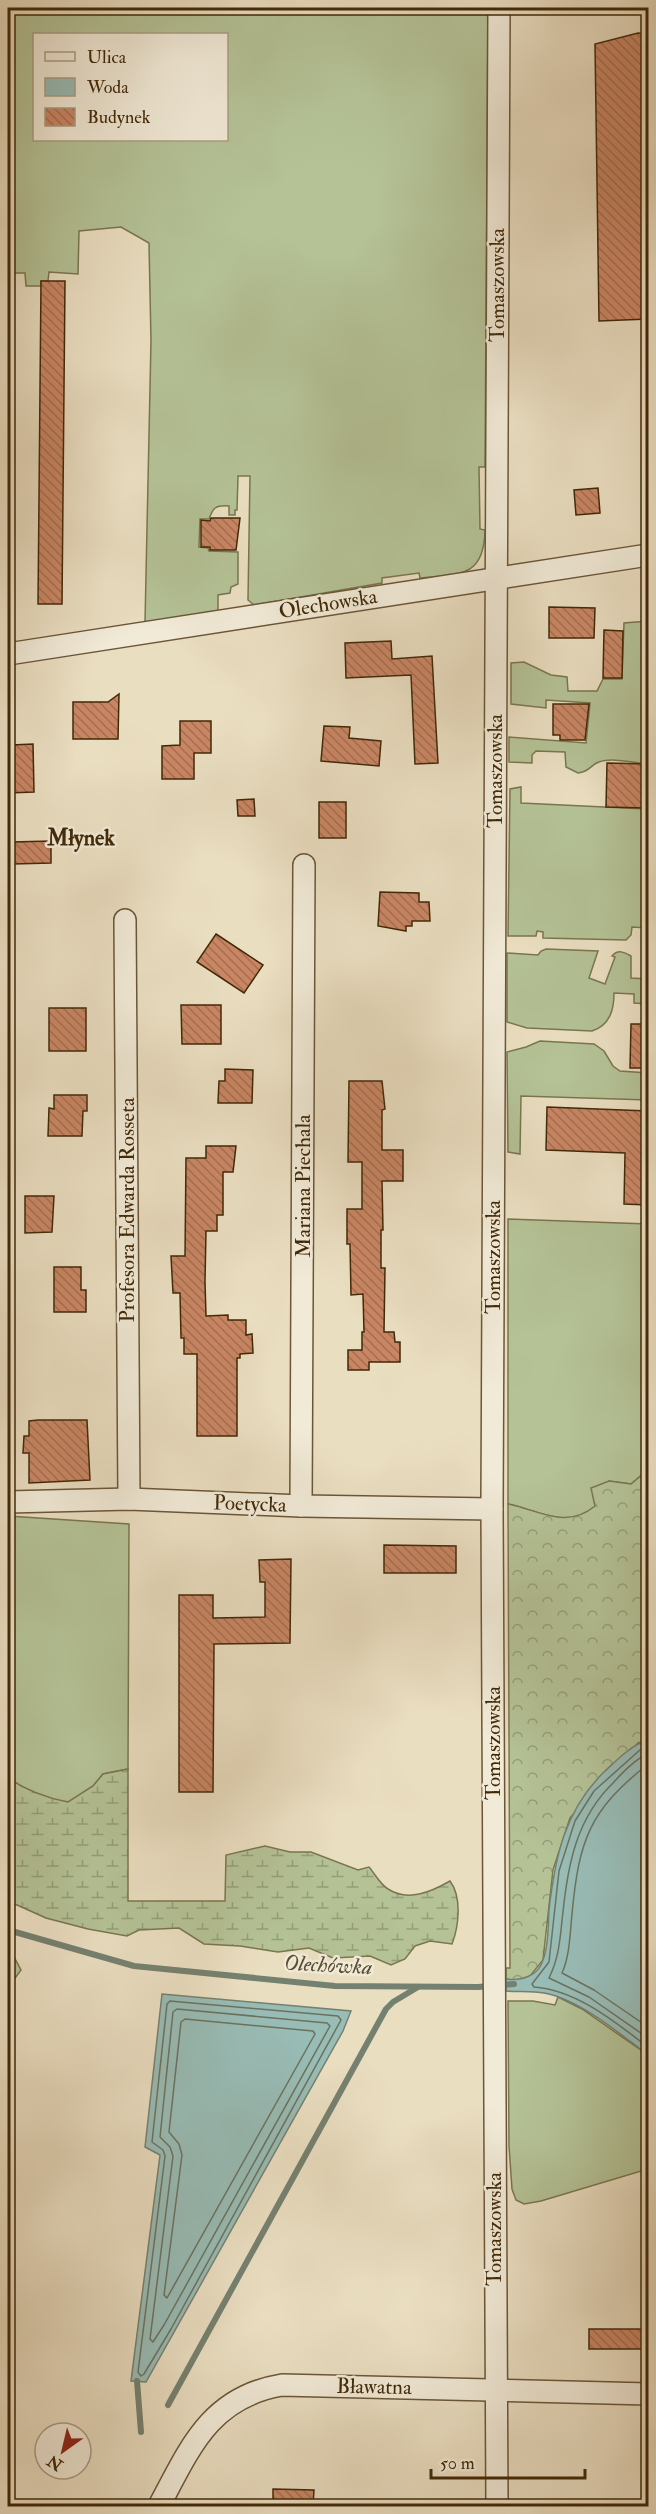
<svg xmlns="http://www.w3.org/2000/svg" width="656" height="2514" font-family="'IM FELL Double Pica',serif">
	<defs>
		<pattern id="forest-crowns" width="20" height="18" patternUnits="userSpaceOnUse" patternTransform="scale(1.5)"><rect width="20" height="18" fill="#b4c296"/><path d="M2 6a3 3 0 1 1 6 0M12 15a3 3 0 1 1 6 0" fill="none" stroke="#949e78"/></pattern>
		<pattern id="wetland-marsh" width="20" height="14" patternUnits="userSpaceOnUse" patternTransform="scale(1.5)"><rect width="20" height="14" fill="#b4c296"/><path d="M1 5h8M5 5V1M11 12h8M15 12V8" fill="none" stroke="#949e78"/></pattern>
		<pattern id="building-back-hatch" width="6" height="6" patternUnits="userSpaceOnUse" patternTransform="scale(1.5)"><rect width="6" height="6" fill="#c98664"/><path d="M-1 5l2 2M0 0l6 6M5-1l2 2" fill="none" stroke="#a56e50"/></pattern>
	</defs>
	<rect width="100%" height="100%" fill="#eadec1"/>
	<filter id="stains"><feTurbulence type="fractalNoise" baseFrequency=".00333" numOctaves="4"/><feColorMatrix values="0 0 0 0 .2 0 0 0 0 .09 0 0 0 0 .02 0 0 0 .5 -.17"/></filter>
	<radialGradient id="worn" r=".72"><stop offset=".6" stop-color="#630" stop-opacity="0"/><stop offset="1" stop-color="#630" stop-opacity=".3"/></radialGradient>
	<!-- grass -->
	<g fill="#b4c296" stroke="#7a764e" stroke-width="1.5" fill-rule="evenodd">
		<path d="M8,8H488L485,467H479L480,529L485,530C484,578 460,574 420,578L419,573L382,578V583L254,605L248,600L250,476H238L237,510H235V515H229V506C215,505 213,508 209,519H200L199,547L208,548L209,551L238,552V584L231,587L230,593L218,595V612L145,622L151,341L149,243L121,227L79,231L78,274L49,272L48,281H41V286H26L25,273H8ZM34,34H226V140H34Z"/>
		<path d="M648,621V764C634,763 612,757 599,762C590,765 591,771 578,773L566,767L565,752L536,751L532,755V763L509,762V737L586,743L590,703L546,700V708L511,704V663L524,662L551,675L567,677L568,691H597L603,679H622L624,623Z"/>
		<path d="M521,787V803L646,809L648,801V928L632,927L631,935L626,940L543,938V932L537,931L536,936H508L510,789Z"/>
		<path d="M546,949L598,951L589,978L605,984L615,957L612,956C618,949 624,952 631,956V978L648,979V1004L634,1003V994L614,993C614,1010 610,1025 592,1031L527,1028L507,1022V953L538,955L541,951Z"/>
		<path d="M540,1041L594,1044L604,1051L613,1066L620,1071L648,1073V1100L521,1096L520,1154L508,1152L507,1052L526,1047Z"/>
		<path d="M508,1219L648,1224V1473L643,1474L631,1484L609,1481C604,1489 601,1500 595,1507C573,1532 534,1509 508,1504Z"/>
		<path d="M8,1516L129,1524L128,1769L103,1774L93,1786L68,1803C46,1798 27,1791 8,1778Z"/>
		<path d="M8,1952L13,1955L21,1970L8,1988Z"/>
		<path d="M558,1997L582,2009L648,2055V2169L541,2201L524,2204L516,2200L512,2189L509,2146L508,2001H533L555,2005Z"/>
	</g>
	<!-- forest -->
	<path fill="url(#forest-crowns)" stroke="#7a764e" stroke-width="1.5" d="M648,1473V1740L638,1743L570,1818L553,1870L543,1960L530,1976L518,1981L506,1979V1968H510L508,1504C539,1510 566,1530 595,1506L591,1488L609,1481L631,1484L643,1474Z"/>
	<!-- wetland -->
	<path fill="url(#wetland-marsh)" stroke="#7a764e" stroke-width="1.5" d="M128,1769V1901H225L226,1855L265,1846L290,1852H311L358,1870L369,1867C375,1874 380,1884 388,1889C408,1902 431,1892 450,1881C462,1897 459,1926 452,1944L430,1941L415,1946L405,1959L391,1965L370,1956L333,1958L309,1948L278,1952L240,1946L204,1944L179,1928L139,1930L127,1936L88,1929L46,1918L8,1901V1778C27,1791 46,1798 68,1802L93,1786L103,1774Z"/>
	<!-- water -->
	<g fill="#98bcb6" stroke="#758170" stroke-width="1.5">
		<path d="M648,1740V2055C620,2034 579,1999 544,1993C532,1991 519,1992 506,1991V1979C522,1981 538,1976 543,1960C549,1945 548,1925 549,1910C555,1857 565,1810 604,1772C617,1760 631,1745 648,1740Z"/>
		<path d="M162,1994L351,2011L343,2031L146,2382L131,2381L160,2155L145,2147Z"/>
	</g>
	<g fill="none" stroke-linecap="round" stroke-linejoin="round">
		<!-- shore -->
		<g stroke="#6c725e" stroke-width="1.5">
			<path d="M648,1747L641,1749L594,1791L575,1821L559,1871L549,1962L532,1984L534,1987C577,1990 616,2023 648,2047"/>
			<path d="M648,1754C636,1758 622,1773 613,1783C577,1818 568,1863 563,1912C560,1936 560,1956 549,1978L589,1997L648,2038"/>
			<path d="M648,1764C589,1811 579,1840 572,1914C570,1933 570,1955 562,1973L594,1990L648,2027"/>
			<path d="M170,2001L338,2016L341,2020L171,2329L144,2374L141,2376L138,2372L165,2156L163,2150L152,2142L167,2004Z"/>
			<path d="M177,2009L327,2023L330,2026L164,2325L153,2342L150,2339L173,2156L170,2147L160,2137L173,2012Z"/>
			<path d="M185,2019L313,2031L315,2034L167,2298L164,2295L182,2155L179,2144L169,2132L181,2022Z"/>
		</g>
		<!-- stream -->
		<g stroke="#758170" stroke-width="6">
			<path d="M8,1930L134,1966L335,1986L478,1987L514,1984"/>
			<path d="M137,2381L141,2432"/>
			<path d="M168,2405L386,2009L393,2002L418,1987"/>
		</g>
	</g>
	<!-- building -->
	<g fill="url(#building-back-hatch)" stroke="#412907" stroke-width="1.5">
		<path d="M638,33L648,34V319L599,321L595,44Z"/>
		<path d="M41,281H65L62,604H38Z"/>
		<path d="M598,488L600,513L576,515L574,490Z"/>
		<path d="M211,518H240L236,550H210V547H201V520L210,521Z"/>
		<path d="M549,607L595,608L594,638H549Z"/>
		<path d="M604,630L623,631L622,678H603Z"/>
		<path d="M391,641L392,659L432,656L438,763L415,764L411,675L346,678L345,643Z"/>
		<path d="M119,694L118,739H73V702H108Z"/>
		<path d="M553,704H589L585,740H560V735H553Z"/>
		<path d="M180,721H211V753H194V779H162V746L180,745Z"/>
		<path d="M324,726L350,727L349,738L381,741L379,766L321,761Z"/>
		<path d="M33,744L34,792L8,793V757H11V745Z"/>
		<path d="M607,763L648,764V797L646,808L606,807Z"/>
		<path d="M254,799L255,816H238L237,800Z"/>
		<rect x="319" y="802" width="27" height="36"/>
		<path d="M51,841V863L13,864L12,842Z"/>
		<path d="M380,892L419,893V902H429L430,921H412V926H406V931L378,926Z"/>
		<path d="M216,934L263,965L244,993L197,962Z"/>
		<path d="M181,1005H221V1044H182Z"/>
		<rect x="49" y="1008" width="37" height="43"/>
		<path d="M631,1024H648V1068H630Z"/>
		<path d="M225,1069L253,1070L252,1103H218L219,1081H225Z"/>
		<path d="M349,1081H382L385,1109L382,1110V1150H403V1181H382L383,1230H381V1268H385L384,1332H394L395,1342H400V1362H369V1370H348V1350H362V1332H364L363,1294L351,1295L350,1244H347V1209H362V1162H348Z"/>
		<path d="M54,1095H87V1111H83L82,1136H48L49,1108L54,1109Z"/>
		<path d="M547,1107L648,1111V1205L624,1204L625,1153L546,1150Z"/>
		<path d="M206,1146H236L233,1172H223V1215H217V1231H206L205,1282L206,1316L228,1315V1320H246V1335L252,1334L253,1353L240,1354V1358H237V1436H197V1354H184V1338H181L180,1293H173L171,1256H185L186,1158H206Z"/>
		<path d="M25,1196H54L52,1232L25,1233Z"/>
		<path d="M54,1267H81V1290H86V1312H54Z"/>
		<path d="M38,1420H87L90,1480L29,1483V1453H23L24,1436H29V1421Z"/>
		<path d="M384,1545L456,1546V1573H384Z"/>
		<path d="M291,1559L290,1643L214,1644L213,1792H179V1595H213V1618L265,1617V1582H260L259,1560Z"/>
		<rect x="589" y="2329" width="59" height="20"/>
		<path d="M273,2489L314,2490L313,2506H273Z"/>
	</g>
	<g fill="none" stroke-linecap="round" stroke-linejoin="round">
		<defs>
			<g id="minor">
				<path d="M8,654L648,555"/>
				<path d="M125,920L129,1499"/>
				<path d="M8,1502L129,1499L301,1506L492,1509"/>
				<path d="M301,1506L304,865"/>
				<path d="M159,2506C190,2448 210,2397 282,2385L648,2394"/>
				<path d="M497,2506L492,1509L499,8"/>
			</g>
		</defs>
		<!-- minor casing -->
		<use href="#minor" stroke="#6b5636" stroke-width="24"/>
		<!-- minor -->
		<use href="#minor" stroke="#f1ead7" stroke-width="21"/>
	</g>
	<g text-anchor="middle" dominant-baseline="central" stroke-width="5" stroke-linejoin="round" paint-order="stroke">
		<!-- street labels -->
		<g font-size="21" fill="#412907" stroke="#f1ead7">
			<text transform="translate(497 285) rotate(-90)">Tomaszowska</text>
			<text transform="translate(328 604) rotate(-9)">Olechowska</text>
			<text transform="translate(495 771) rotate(-90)">Tomaszowska</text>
			<text transform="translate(303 1186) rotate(-90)">Mariana Piechala</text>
			<text transform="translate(127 1210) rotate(-90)">Profesora Edwarda Rosseta</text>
			<text transform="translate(493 1257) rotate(-90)">Tomaszowska</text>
			<text transform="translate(250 1504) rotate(2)">Poetycka</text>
			<text transform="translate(493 1743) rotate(-90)">Tomaszowska</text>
			<text transform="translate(494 2229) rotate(-90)">Tomaszowska</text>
			<text transform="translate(374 2387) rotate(1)">Bławatna</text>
		</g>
		<!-- neighbourhood labels -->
		<g font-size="22" font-weight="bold" fill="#412907" stroke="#f1ead7">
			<text x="81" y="838">Młynek</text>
		</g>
		<!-- water labels -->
		<g font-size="22" font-style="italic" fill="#574e33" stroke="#f1ead7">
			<text transform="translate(328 1965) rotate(3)">Olechówka</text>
		</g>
	</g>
	<!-- margin -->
	<rect width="656" height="2514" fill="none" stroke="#eadec1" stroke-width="30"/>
	<rect x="9" y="9" width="638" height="2496" fill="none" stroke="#412907" stroke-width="3"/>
	<rect x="15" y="15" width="626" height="2484" fill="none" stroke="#412907" stroke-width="1.5"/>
	<!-- legend -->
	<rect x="33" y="33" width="195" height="108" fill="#f1ead7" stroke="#ab9d84" stroke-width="1.5"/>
	<rect x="45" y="52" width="30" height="9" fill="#f1ead7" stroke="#ab9d84" stroke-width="1.5"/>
	<text x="87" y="63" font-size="18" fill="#412907">Ulica</text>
	<rect x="45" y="78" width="30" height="18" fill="#98bcb6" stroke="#ab9d84" stroke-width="1.5"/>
	<text x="87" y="93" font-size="18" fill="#412907">Woda</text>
	<rect x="45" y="108" width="30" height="18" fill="url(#building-back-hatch)" stroke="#ab9d84" stroke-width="1.5"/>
	<text x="87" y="123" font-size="18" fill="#412907">Budynek</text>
	<!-- north arrow -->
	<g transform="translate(63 2451) rotate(214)"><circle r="28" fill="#f1ead7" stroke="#ab9d84" stroke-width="1.5"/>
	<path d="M0-4.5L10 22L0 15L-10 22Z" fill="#8f2418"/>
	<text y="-9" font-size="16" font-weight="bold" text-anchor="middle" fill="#412907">N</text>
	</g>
	<!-- scale -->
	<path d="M431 2469v9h154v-9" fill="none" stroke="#412907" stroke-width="3"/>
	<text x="440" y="2469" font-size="18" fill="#412907" stroke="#f1ead7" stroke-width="4.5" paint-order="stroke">50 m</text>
	<rect width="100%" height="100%" filter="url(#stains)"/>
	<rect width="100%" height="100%" fill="url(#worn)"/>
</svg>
